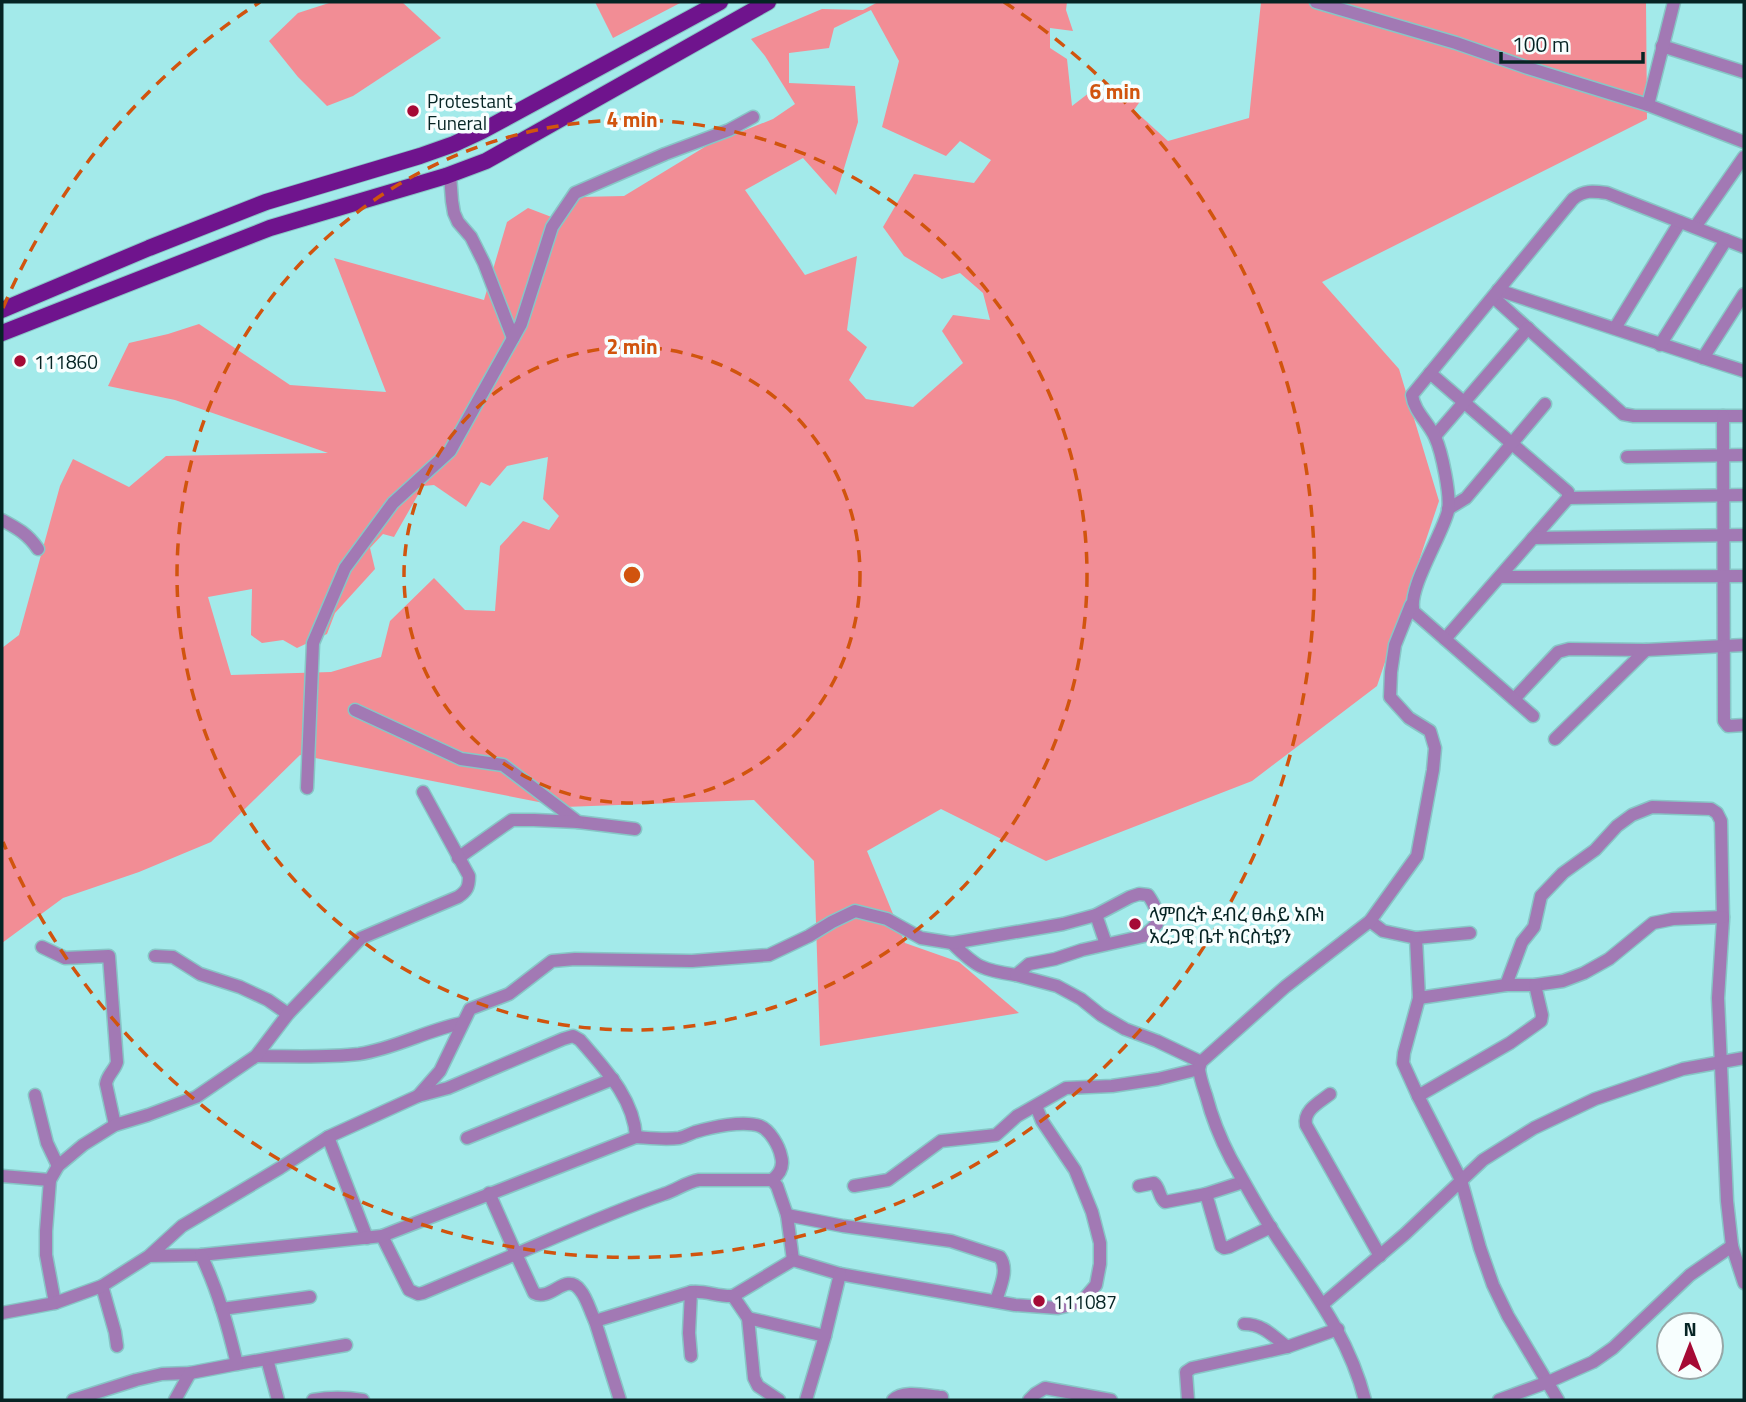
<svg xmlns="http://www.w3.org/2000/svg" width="1746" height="1402" font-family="'Titillium Web','Noto Sans Ethiopic',sans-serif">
	<rect width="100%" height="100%" fill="#a3eaea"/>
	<!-- green -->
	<g fill="#f28d95" fill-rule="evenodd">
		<path d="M332,2H402L441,38L353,96L327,106L298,77L269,41L298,13Z"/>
		<path d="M595,2H682L613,38Z"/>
		<path d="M878,2H1067L1066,10L1073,31L1050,28V48L1067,59L1072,106L1098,86L1115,99L1143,97L1134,110L1168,141L1249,118L1261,2H1646L1647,119L1322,282L1399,369L1439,501L1377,686L1252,781L1046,861L941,809L867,851L905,943L959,962L1019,1013L820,1046L814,861L754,800L564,807L300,755L211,842L139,872L63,898L2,943V648L19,635L60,486L73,459L129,487L166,456L328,453L175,400L108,386L129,343L168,334L199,324L290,385L386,392L334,258L484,300L507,222L528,208L562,221L579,197L624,196L708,145L773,119L795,104L765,56L751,39L822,9L863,10ZM871,10L899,61L882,127L946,156L960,141L991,160L974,183L914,174L883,227L904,256L942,279L960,273L983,293L990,320L953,315L942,331L963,363L913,407L866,399L849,380L867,347L847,330L857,256L805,275L745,190L803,158L836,195L858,122L855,86L789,83V53L829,48L834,28ZM548,457L543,499L559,516L549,530L523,521L500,546L495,611L465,610L434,578L390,621L381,657L331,672L231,675L208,597L252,589L251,635L262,643L283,640L297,648L327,634L335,613L375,569L370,548L383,534L394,537L423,486L434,485L466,507L481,482L490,486L507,466Z"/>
	</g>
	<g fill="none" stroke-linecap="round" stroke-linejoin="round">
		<defs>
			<g id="minor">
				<path d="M1316,2L1456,43L1528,68L1648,105L1744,142"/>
				<path d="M1662,46L1744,72"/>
				<path d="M1648,105L1674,2"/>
				<path d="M450,175L452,201L454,213L458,222L471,237L484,263L513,338"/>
				<path d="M1695,227L1744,157"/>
				<path d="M1498,290C1580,317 1662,345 1744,371"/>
				<path d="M1493,297L1623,414L1634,416H1744"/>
				<path d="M1615,328L1680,222"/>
				<path d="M1660,345L1726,240"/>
				<path d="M1703,358L1744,294"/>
				<path d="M1430,373L1568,492V498L1445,639"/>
				<path d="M1723,416L1724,721L1728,726L1744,725"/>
				<path d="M1435,436L1528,328"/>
				<path d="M1627,457L1744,455"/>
				<path d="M1568,498L1744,495"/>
				<path d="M1448,509L1466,498L1545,404"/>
				<path d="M2,520C17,528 28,534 38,549"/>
				<path d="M1533,538L1744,535"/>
				<path d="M1500,577L1744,576"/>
				<path d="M1514,699L1558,652L1569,649L1646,650L1744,645"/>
				<path d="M355,710L461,759L503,765L578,822L635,829"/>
				<path d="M1533,716L1414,612C1406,591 1442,536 1448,511C1451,496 1442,452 1435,437C1428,422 1414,411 1412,395L1573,199C1584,190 1593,191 1607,193L1744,247"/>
				<path d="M1555,739L1646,650"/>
				<path d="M307,788L313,643L345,568L393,503L450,451L521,324L552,227L575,193L665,154L729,130L753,117"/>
				<path d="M458,858L512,820H534L578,822"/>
				<path d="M1096,915L1106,944"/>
				<path d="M1370,921L1383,931L1416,938L1470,933"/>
				<path d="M1416,938L1419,998L1404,1053L1403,1063L1418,1096L1461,1180L1480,1248L1493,1285L1508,1316L1558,1400"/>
				<path d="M952,943C976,967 982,970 1016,975"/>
				<path d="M42,947L65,958L109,956L117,1062C115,1070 107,1075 106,1084L115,1125"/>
				<path d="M155,956L173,957L200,974L240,987L268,1000L288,1014"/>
				<path d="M1506,985L1522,942L1534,927L1541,896L1563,873L1595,850L1617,826L1632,815L1652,807L1711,809L1717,813L1721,821L1723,920L1718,998L1727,1201L1732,1246L1744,1283"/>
				<path d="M1419,998L1506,985H1535L1563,981L1584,973L1609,959L1653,923L1673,919L1723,917"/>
				<path d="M256,1056C290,1056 325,1058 359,1054C394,1049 427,1030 462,1023"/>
				<path d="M1330,1094C1320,1102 1303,1110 1306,1125L1380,1256"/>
				<path d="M35,1095L47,1143L58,1166"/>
				<path d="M418,1096L440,1071L470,1009L509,994L552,961L575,959L692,961L769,955L809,936L832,922L855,911L887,919L921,938L952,943L1063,924L1096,915L1130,897L1139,894L1148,895C1155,905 1158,912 1157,924L1144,936L1082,950L1055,959L1029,964L1016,975L1057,986L1081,999L1101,1015L1125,1029L1157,1041L1201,1062"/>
				<path d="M1418,1096L1510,1043L1541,1021L1542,1015L1535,985"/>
				<path d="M328,1137L367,1238"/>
				<path d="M636,1137C650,1138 665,1140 679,1138C685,1137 689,1134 695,1132C712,1127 743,1120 760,1126C770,1130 779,1146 781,1156C784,1166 780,1174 772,1180"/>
				<path d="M467,1138L613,1079"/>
				<path d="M2,1176L50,1180"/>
				<path d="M1243,1182L1206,1194L1221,1246L1224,1248L1229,1247L1271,1227"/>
				<path d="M854,1186L888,1180L941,1141L996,1135L1017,1116L1066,1088L1112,1086L1158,1079L1199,1069"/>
				<path d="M1139,1186L1154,1183C1160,1188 1159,1198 1165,1202L1206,1194"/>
				<path d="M489,1193L516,1254C565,1233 614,1211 664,1194C677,1190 686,1182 699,1180H772L777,1186L787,1215"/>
				<path d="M382,1236L409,1290L418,1294L423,1293L516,1254L534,1293C551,1302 566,1271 580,1290C587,1298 590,1311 595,1321"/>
				<path d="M793,1260L787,1215L843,1226L951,1241L1000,1257C1009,1270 1000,1287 996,1301"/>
				<path d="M102,1286L115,1332L117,1346"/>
				<path d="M691,1292C705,1290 718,1297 733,1296"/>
				<path d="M55,1303L46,1255V1231L50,1180L58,1166L83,1145L115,1125L148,1115L196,1097L256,1056L288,1014L361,938L458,897C467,891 469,887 469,876L423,792"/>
				<path d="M1323,1304L1405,1234L1483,1160L1534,1128L1595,1099L1683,1069L1744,1058"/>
				<path d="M222,1309L310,1297"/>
				<path d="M2,1313L55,1303L102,1286L149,1256L201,1255L382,1236L636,1137C634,1098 604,1068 580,1040L573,1036L563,1039L448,1088L418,1096L328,1137L280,1168L182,1226L149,1256"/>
				<path d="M748,1318L733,1296L793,1260L840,1274L1015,1305L1058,1308L1071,1305L1084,1299L1096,1285L1100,1264V1243L1092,1212L1075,1170L1042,1121L1036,1106"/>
				<path d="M1244,1324C1263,1324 1273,1336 1287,1347"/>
				<path d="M267,1359L278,1400"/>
				<path d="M237,1364L346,1345"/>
				<path d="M73,1400L136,1380L162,1374L190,1373L237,1364C228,1327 218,1290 201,1255"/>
				<path d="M175,1400L190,1373"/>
				<path d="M313,1400C330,1397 345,1397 363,1400"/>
				<path d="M620,1400L595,1321L691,1292L689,1333L691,1356"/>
				<path d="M779,1400L758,1386L754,1378L748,1318L825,1336"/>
				<path d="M806,1400L825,1336L840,1274"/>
				<path d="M893,1400C904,1389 927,1396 942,1397"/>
				<path d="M1029,1400L1035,1394L1045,1388L1111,1400"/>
				<path d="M1188,1400L1186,1372L1192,1368L1287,1347L1338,1329"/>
				<path d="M1365,1400C1348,1333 1308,1285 1271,1228C1257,1206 1244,1182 1231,1159C1220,1138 1212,1118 1206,1095C1203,1086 1200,1078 1199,1069L1201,1062L1285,987L1370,921L1417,856L1433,770L1435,748L1430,731L1409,718L1390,697L1391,672L1395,645L1411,605"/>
				<path d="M1499,1400L1548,1382L1593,1362L1613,1348L1690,1275L1732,1246"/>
			</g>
			<g id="major">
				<path d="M2,310L149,248L266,202L420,156L454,144L482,131L720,2"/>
				<path d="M2,333L270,228L446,176L486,161L768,2"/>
			</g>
		</defs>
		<!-- minor casing -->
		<use href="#minor" stroke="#87c6c6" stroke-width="15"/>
		<!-- major casing -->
		<use href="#major" stroke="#87c6c6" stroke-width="18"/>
		<!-- minor -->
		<use href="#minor" stroke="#a279b4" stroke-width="12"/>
		<!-- major -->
		<use href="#major" stroke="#6f148d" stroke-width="16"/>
	</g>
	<!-- distance rings -->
	<g fill="none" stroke="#d1540e" stroke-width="3.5" stroke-dasharray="12 9">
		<circle cx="632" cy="575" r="228"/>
		<circle cx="632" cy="575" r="455"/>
		<path d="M3 308A683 683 0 0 1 260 2M1004 2A683 683 0 1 1 3 842"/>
	</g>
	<!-- markers -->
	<g fill="#a50a35" stroke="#f7fefe" stroke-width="2.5">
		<circle cx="413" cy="111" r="7"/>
		<circle cx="20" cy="361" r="7"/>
		<circle cx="1135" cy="924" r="7"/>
		<circle cx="1039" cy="1301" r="7"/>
	</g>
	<g text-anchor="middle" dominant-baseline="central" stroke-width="7" stroke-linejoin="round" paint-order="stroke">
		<!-- poi labels -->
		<g font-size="19" fill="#062424" stroke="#f7fefe" text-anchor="start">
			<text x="427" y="100">Protestant<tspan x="427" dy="22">Funeral</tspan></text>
			<text x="34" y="361">111860</text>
			<text x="1149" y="913">ላምበረት ደብረ ፀሐይ አቡነ<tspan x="1149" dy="22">አረጋዊ ቤተ ክርስቲያን</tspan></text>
			<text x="1053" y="1301">111087</text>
		</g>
	</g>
	<circle cx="632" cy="575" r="10" fill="#d1540e" stroke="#f7fefe" stroke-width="3.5"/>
	<g font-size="21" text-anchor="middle" font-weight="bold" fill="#d1540e" stroke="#f7fefe" stroke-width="7" stroke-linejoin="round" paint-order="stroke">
		<text x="1115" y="99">6 min</text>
		<text x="632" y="127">4 min</text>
		<text x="632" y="354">2 min</text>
	</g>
	<!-- border -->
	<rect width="1746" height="1402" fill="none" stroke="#062424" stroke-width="7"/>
	<!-- north arrow -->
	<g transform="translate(1690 1346)"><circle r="33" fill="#f7fefe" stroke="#97a7a7" stroke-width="2"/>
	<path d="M0-5L12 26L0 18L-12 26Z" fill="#a50a35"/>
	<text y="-10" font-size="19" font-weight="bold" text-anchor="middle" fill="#062424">N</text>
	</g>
	<!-- scale -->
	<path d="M1501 52v10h142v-10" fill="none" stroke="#062424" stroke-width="3.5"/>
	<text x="1512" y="52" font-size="21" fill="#062424" stroke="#f7fefe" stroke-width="5" paint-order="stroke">100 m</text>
</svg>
